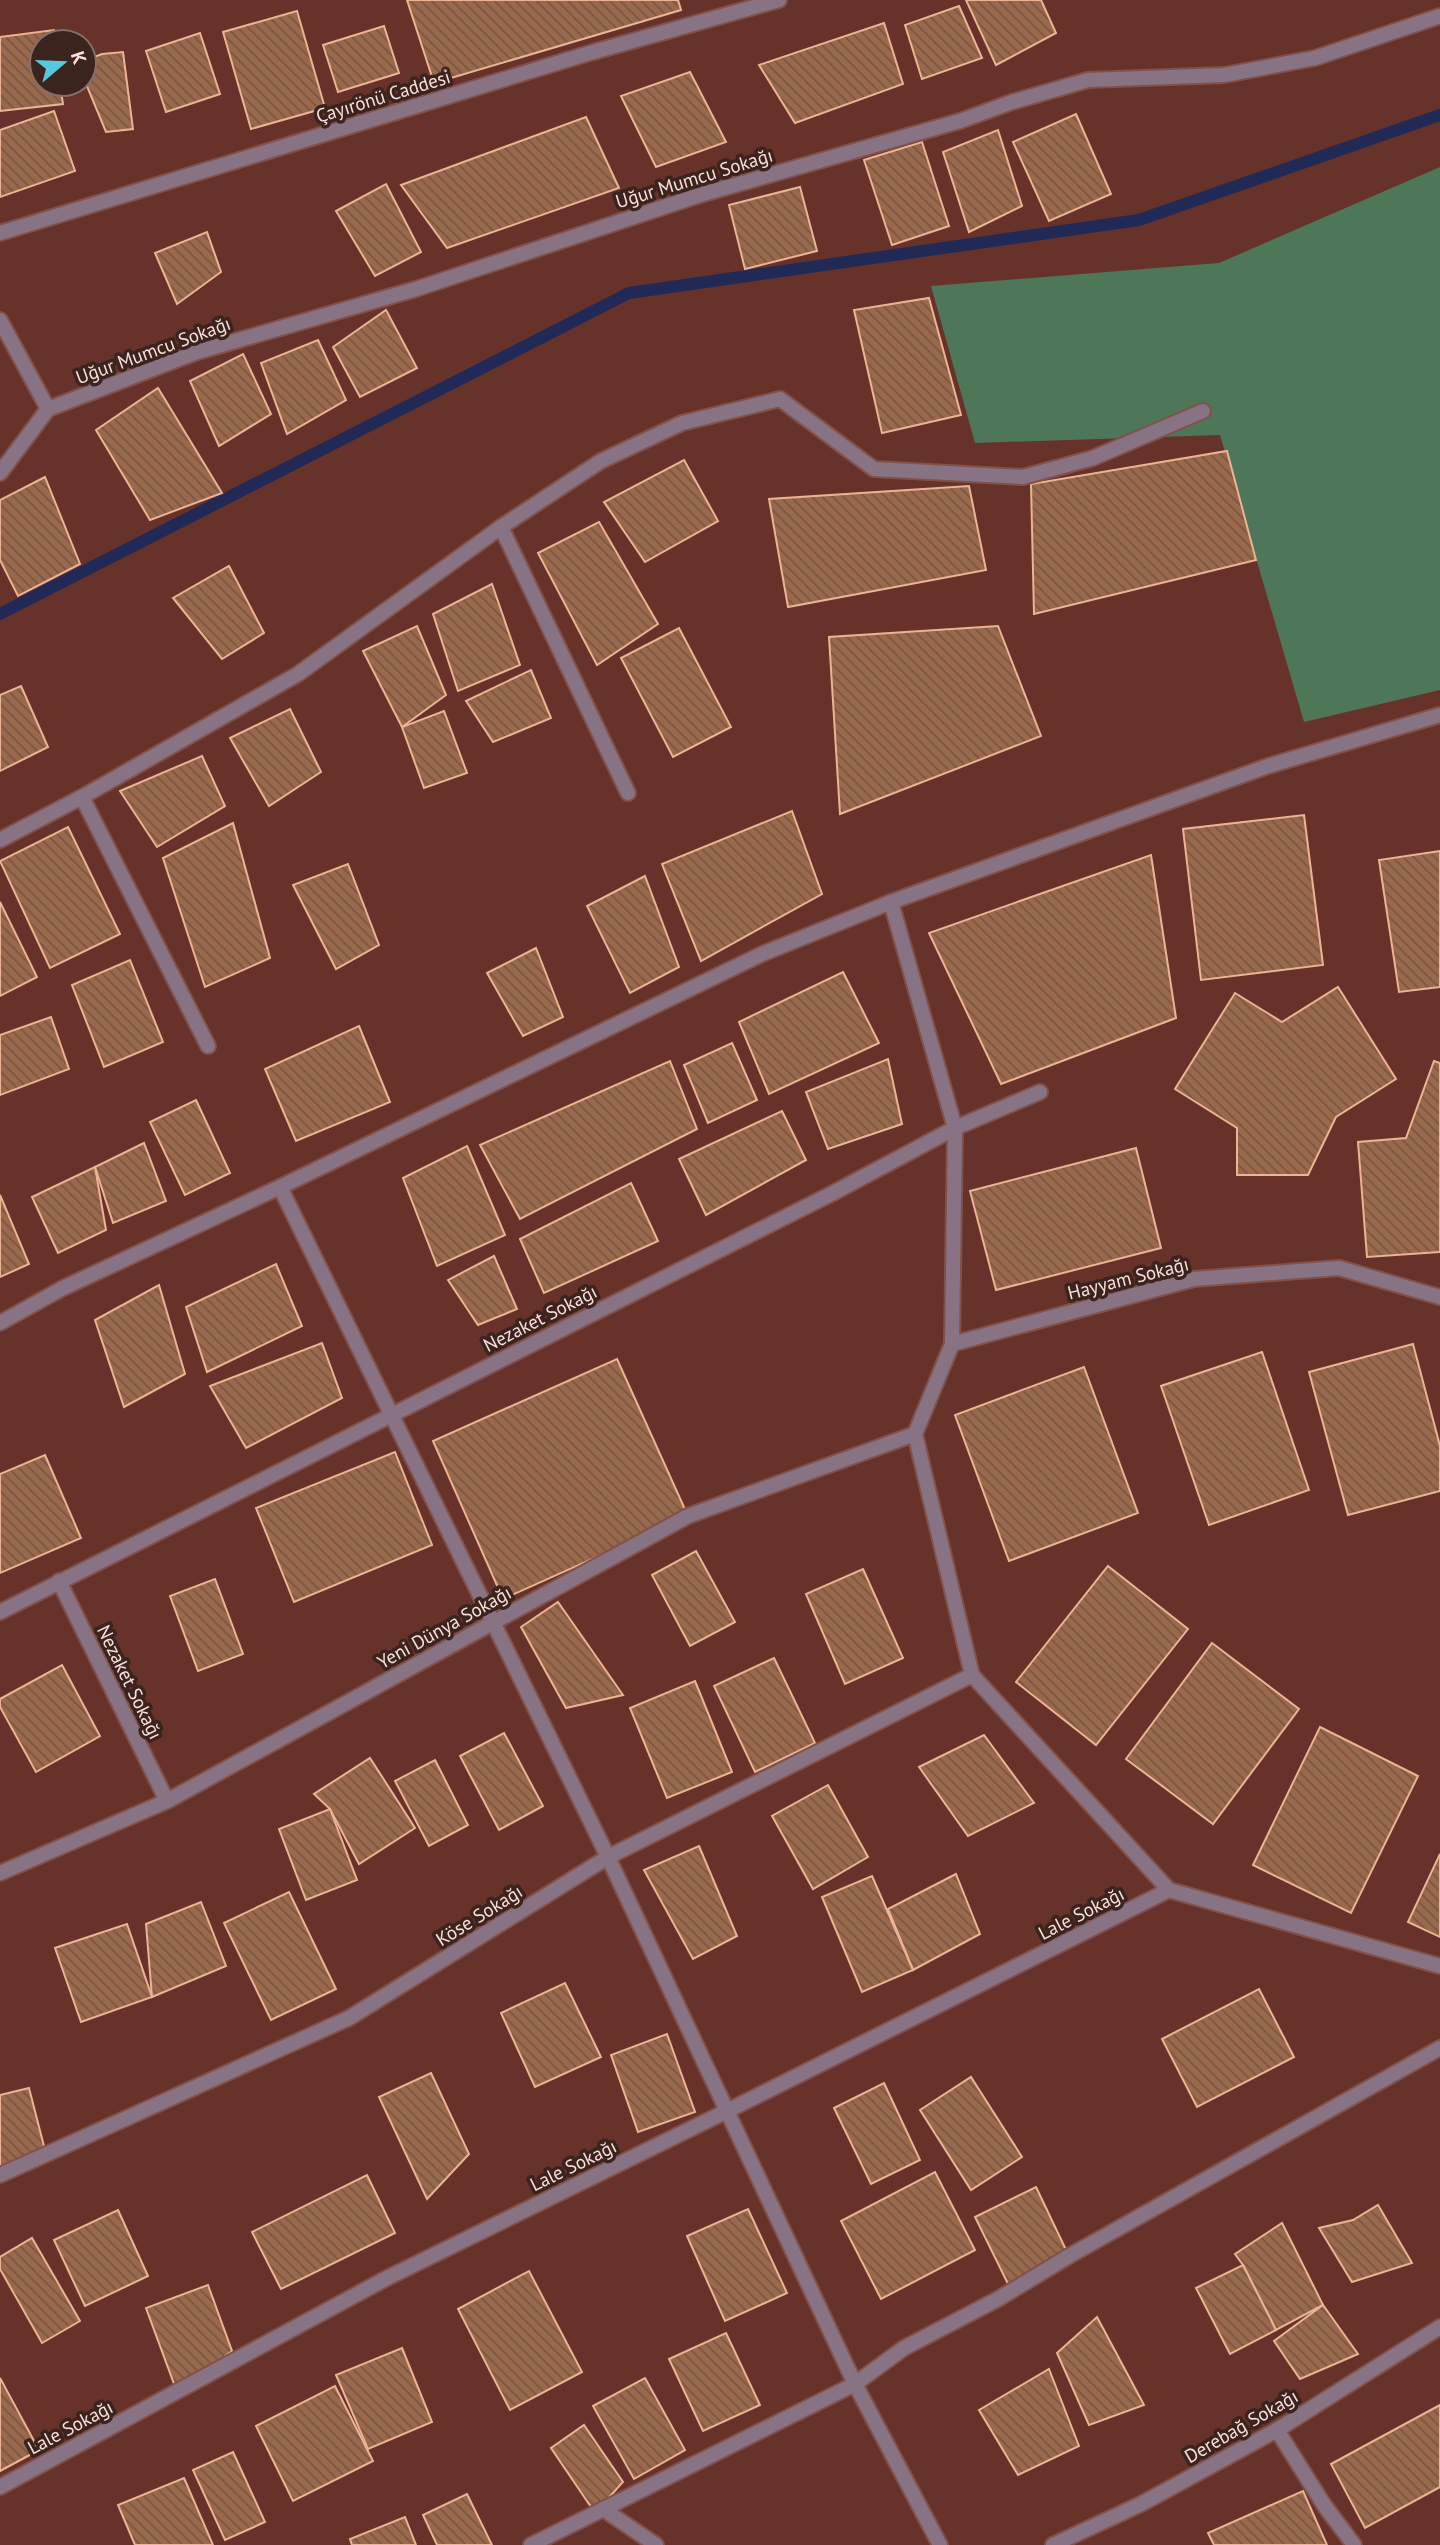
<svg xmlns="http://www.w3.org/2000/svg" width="1440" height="2545" font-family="'PT Sans',sans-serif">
	<defs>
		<pattern id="building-back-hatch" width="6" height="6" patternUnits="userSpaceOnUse" patternTransform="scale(1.75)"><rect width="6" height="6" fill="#9a684a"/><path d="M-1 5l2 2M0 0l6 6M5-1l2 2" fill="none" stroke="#765746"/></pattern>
	</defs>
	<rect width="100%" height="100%" fill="#673229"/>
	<!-- grass -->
	<path fill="#4e7759" d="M1440,167V690L1304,722L1220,435L975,443L931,286L1219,263Z"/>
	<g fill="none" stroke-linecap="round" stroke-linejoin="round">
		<!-- stream -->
		<path stroke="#212a56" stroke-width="12" d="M0,614L629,293L1139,220L1440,115"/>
	</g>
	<!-- building -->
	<g fill="url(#building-back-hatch)" stroke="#ebb494" stroke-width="2">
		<path d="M407,0H678L681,10L434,83Z"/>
		<path d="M966,0H1041L1056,33L996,65Z"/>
		<path d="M959,6L982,58L922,79L905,25Z"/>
		<path d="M297,11L325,108L251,129L223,32Z"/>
		<path d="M884,23L903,84L795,123L759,65Z"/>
		<path d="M384,26L399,73L338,92L323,45Z"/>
		<path d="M54,30L56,42H42V84H60L63,104L0,111V37Z"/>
		<path d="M200,33L220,94L166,112L146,51Z"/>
		<path d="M123,52L133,129L106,132L84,79V61L102,54Z"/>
		<path d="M690,72L726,142L656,167L621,96Z"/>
		<path d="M54,111L75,171L0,197V130Z"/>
		<path d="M1076,114L1111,194L1049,221L1013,142Z"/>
		<path d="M586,117L619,188L447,248L401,185Z"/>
		<path d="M998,130L1022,206L969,232L943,152Z"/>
		<path d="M922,142L949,226L892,245L864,160Z"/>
		<path d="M386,184L421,252L375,276L336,211Z"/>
		<path d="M800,187L817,251L745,269L729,205Z"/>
		<path d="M207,232L221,272L177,304L155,253Z"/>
		<path d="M929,298L961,415L882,433L854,310Z"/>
		<path d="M386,310L417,368L360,397L333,347Z"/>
		<path d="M318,340L346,400L287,434L261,363Z"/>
		<path d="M243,354L271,414L219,446L190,381Z"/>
		<path d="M158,388L222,493L150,520L96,430Z"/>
		<path d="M1227,451L1256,560L1034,614L1031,484Z"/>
		<path d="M684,460L718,521L645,562L604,502Z"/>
		<path d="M45,477L80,564L18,596L0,560V500Z"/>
		<path d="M969,486L986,570L788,607L769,499Z"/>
		<path d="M599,522L658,624L597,665L538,553Z"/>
		<path d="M229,566L264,633L222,659L173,598Z"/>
		<path d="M492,584L520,665L458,691L433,614Z"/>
		<path d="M417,626L446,695L402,727L363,651Z"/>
		<path d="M998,626L1041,736L840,814L829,637Z"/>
		<path d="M679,628L731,727L673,757L621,658Z"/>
		<path d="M531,670L551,718L493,742L466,701Z"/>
		<path d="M21,686L48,747L0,771V695Z"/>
		<path d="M290,709L321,772L269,806L230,738Z"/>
		<path d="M444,711L467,773L424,788L402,727Z"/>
		<path d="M202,756L225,806L157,847L120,791Z"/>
		<path d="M792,811L822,894L701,961L662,864Z"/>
		<path d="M1304,815L1323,965L1201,980L1183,829Z"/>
		<path d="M233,823L270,958L205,987L163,858Z"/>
		<path d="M68,827L120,934L50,968L0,861Z"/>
		<path d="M1440,851V987L1399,992L1379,860Z"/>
		<path d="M1151,855L1176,1018L1001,1084L929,933Z"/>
		<path d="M348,864L379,945L336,969L293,885Z"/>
		<path d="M645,876L679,967L630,993L587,906Z"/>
		<path d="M0,902L37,977L0,996Z"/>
		<path d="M536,948L563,1017L523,1036L487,973Z"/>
		<path d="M130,960L163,1042L104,1067L72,985Z"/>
		<path d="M843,972L879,1043L769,1094L739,1022Z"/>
		<path d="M1338,987L1396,1079L1336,1117L1308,1175H1237V1128L1175,1089L1235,993L1282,1022Z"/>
		<path d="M51,1017L69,1069L0,1095V1035Z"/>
		<path d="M359,1026L390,1102L296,1141L265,1069Z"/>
		<path d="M732,1043L757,1100L708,1123L684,1065Z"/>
		<path d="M888,1059L902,1124L828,1149L806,1092Z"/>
		<path d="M670,1061L697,1129L520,1219L480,1145Z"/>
		<path d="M1434,1061L1440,1063V1252L1367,1257L1358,1142L1406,1138Z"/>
		<path d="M196,1100L230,1173L185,1195L150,1122Z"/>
		<path d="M782,1111L806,1160L706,1215L679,1159Z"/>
		<path d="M144,1143L166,1201L113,1223L95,1167Z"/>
		<path d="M467,1146L505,1235L437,1266L403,1178Z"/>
		<path d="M1136,1148L1161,1248L996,1290L970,1191Z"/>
		<path d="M95,1167L106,1230L58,1253L32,1197Z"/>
		<path d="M631,1183L658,1241L544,1293L520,1239Z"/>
		<path d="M0,1195L29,1264L0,1277Z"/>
		<path d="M494,1256L517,1309L478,1325L448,1280Z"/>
		<path d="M276,1264L302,1326L207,1372L186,1307Z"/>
		<path d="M159,1285L185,1374L124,1407L95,1320Z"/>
		<path d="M322,1343L342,1398L246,1448L210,1386Z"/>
		<path d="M1413,1344L1440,1446V1491L1348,1515L1309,1372Z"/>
		<path d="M1262,1352L1309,1490L1209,1525L1161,1386Z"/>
		<path d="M617,1359L688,1516L503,1599L433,1441Z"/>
		<path d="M1084,1367L1138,1513L1009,1561L955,1415Z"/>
		<path d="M395,1452L432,1545L294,1602L256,1508Z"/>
		<path d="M45,1455L81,1538L0,1573V1474Z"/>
		<path d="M696,1551L735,1622L690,1646L652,1575Z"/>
		<path d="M1108,1566L1188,1629L1096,1745L1016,1682Z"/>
		<path d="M863,1569L903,1658L845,1684L806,1594Z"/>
		<path d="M215,1579L243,1654L198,1671L170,1596Z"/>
		<path d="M558,1602L623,1695L566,1708L521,1627Z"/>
		<path d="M1212,1643L1299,1709L1213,1824L1126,1759Z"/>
		<path d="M774,1658L815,1743L755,1772L714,1686Z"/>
		<path d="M62,1665L100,1736L36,1772L0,1707V1699Z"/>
		<path d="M695,1681L732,1772L667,1798L630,1708Z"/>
		<path d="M1320,1727L1418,1776L1351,1913L1253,1865Z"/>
		<path d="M504,1733L543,1806L499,1830L460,1756Z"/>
		<path d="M984,1735L1034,1803L968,1836L919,1767Z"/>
		<path d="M370,1758L415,1828L359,1864L330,1809L314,1794Z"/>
		<path d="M435,1760L468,1825L429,1846L395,1781Z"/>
		<path d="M828,1785L868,1857L813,1889L772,1816Z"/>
		<path d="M330,1809L357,1880L306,1900L279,1829Z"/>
		<path d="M699,1846L737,1936L693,1959L644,1870Z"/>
		<path d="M1440,1854V1937L1408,1922Z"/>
		<path d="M956,1874L980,1934L913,1970L888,1909Z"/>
		<path d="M872,1876L913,1970L862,1992L822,1897Z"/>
		<path d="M289,1892L336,1989L271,2020L224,1923Z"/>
		<path d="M201,1902L226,1966L152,1997L146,1924Z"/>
		<path d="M127,1924L152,1997L81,2022L55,1948Z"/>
		<path d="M565,1983L601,2057L535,2087L501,2013Z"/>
		<path d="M1259,1989L1294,2057L1197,2107L1162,2039Z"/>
		<path d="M667,2034L695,2112L638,2132L611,2055Z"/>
		<path d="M431,2073L469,2154L427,2199L379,2097Z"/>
		<path d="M971,2077L1022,2157L971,2190L920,2110Z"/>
		<path d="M884,2083L920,2160L871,2184L834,2108Z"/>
		<path d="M29,2088L46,2154L0,2166V2095Z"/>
		<path d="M935,2172L975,2250L881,2299L841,2221Z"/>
		<path d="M367,2175L395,2233L281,2289L252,2232Z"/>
		<path d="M1036,2187L1069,2256L1009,2286L975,2217Z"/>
		<path d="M1378,2205L1412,2263L1352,2282L1319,2228L1353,2220Z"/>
		<path d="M748,2209L787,2293L725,2321L687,2236Z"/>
		<path d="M118,2210L148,2276L85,2306L54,2240Z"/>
		<path d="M1282,2223L1323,2305L1276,2330L1243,2265L1235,2254Z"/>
		<path d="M32,2238L80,2321L42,2343L0,2269V2257Z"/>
		<path d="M1243,2265L1276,2330L1230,2354L1196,2288Z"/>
		<path d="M529,2271L582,2372L510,2410L458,2309Z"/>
		<path d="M208,2285L232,2351L177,2392L146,2308Z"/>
		<path d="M1323,2305L1358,2354L1300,2379L1274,2341Z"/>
		<path d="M1097,2317L1144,2405L1089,2425L1057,2353Z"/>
		<path d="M726,2333L760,2405L703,2431L669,2359Z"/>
		<path d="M402,2348L432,2422L368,2449L336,2375Z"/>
		<path d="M1049,2369L1079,2446L1018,2475L979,2410Z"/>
		<path d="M0,2378L39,2450L0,2471Z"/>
		<path d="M645,2378L685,2450L634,2479L593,2406Z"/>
		<path d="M335,2386L373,2461L293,2501L256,2426Z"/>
		<path d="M1440,2405V2487L1365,2528L1331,2464Z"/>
		<path d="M584,2425L623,2482L595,2513L551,2448Z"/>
		<path d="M233,2452L265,2522L225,2540L193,2470Z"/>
		<path d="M184,2478L213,2545H135L118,2505Z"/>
		<path d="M1303,2491L1327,2545H1214L1208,2533Z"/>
		<path d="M467,2494L492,2545H437L423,2515Z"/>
		<path d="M405,2517L416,2545H352L350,2539Z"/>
	</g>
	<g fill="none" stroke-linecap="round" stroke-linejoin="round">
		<defs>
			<path id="service" d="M501,527L628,793"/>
			<g id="minor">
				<path d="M0,320L48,409"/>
				<path d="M0,473L48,409L197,352L416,289L703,194L960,121L1012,102L1088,80L1224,75L1315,58L1440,16"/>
				<path d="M82,797L208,1046"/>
				<path d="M0,840L82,797L298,674L501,527L601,461L682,423L780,399L874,469L1023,477L1093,458L1203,411"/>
				<path d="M891,902L955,1128L952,1344L915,1434L972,1675L1169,1890L1440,1966"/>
				<path d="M280,1187L608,1857L855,2384L940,2545"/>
				<path d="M0,1323L63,1288L280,1187L762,954L891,902L1268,766L1440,715"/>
				<path d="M952,1344L1194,1279L1339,1268L1440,1297"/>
				<path d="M59,1581L167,1801"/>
				<path d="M0,1612L833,1193L955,1128L1040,1092"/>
				<path d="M0,1873L167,1801L688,1516L915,1434"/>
				<path d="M0,2175L349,2018L608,1857L972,1675"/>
				<path d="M1277,2430L1324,2505L1354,2545"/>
				<path d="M0,2487L387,2278L727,2111L1169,1890"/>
				<path d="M603,2509L656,2545"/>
				<path d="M531,2545L855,2384L904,2348L998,2299L1069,2256L1440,2048"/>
				<path d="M1053,2545L1141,2504L1277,2430L1440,2327"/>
			</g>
			<path id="tertiary" d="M0,233L593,52L779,0"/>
		</defs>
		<!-- service casing -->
		<use href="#service" stroke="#825149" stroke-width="18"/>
		<!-- minor casing -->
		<use href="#minor" stroke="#825149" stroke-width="18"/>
		<!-- tertiary casing -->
		<use href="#tertiary" stroke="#825149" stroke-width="18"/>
		<!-- service -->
		<use href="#service" stroke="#877384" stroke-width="14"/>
		<!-- minor -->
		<use href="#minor" stroke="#877384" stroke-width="14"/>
		<!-- tertiary -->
		<use href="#tertiary" stroke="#877384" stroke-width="14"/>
	</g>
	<g text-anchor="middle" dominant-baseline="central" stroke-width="7" stroke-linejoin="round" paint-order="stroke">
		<!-- street labels -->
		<g font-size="19" fill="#fbdfda" stroke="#3b231e">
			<text transform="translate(383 96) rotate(-17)">Çayırönü Caddesi</text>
			<text transform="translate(694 178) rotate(-17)">Uğur Mumcu Sokağı</text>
			<text transform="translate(153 350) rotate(-20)">Uğur Mumcu Sokağı</text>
			<text transform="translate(1128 1278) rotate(-14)">Hayyam Sokağı</text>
			<text transform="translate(540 1318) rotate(-27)">Nezaket Sokağı</text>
			<text transform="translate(444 1627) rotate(-29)">Yeni Dünya Sokağı</text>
			<text transform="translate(130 1682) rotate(64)">Nezaket Sokağı</text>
			<text transform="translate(1081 1913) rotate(-27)">Lale Sokağı</text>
			<text transform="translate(479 1915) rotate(-32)">Köse Sokağı</text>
			<text transform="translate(573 2165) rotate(-26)">Lale Sokağı</text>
			<text transform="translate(1241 2426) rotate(-30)">Derebağ Sokağı</text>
			<text transform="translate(70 2427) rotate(-28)">Lale Sokağı</text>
		</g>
	</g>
	<!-- north arrow -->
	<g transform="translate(63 63) rotate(71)"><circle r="33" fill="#3b231e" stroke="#886e69" stroke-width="2"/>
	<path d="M0-5L12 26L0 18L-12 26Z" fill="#55cadf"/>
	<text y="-10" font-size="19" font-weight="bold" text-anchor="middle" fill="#fbdfda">K</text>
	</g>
</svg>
